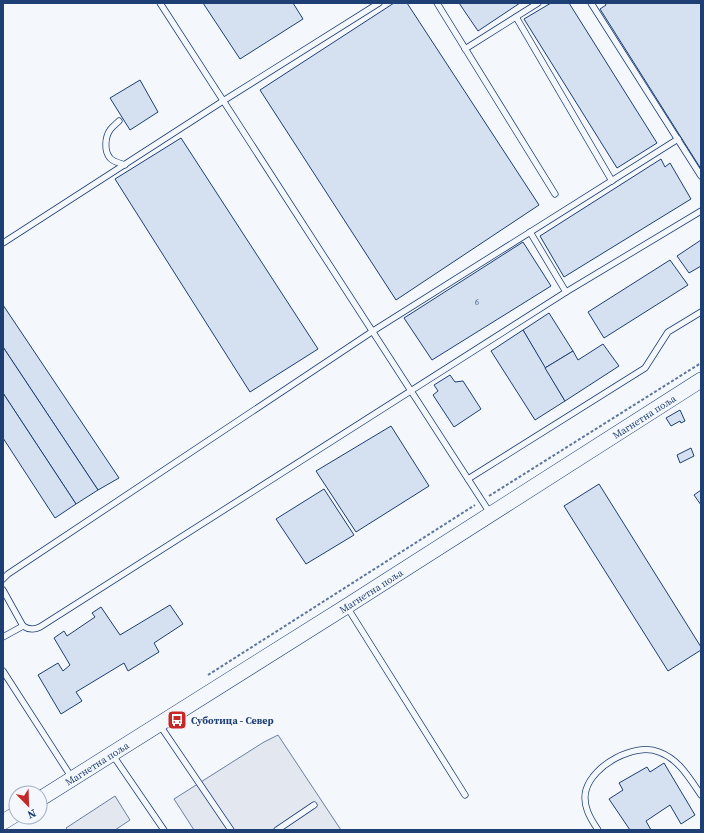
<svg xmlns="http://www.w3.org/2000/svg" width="704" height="833" font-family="'Source Serif 4',serif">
	<rect width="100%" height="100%" fill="#f4f7fb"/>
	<!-- parking -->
	<g fill="#e3e8f0" stroke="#687fa3">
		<path d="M278,735L341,830H194L174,799L264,742Z"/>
		<path d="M115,796L130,820L115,830H68L66,828Z"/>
	</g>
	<!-- building -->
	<g fill="#d5e0f0" stroke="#1d3f73">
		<path d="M203,3H293L303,19L240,59Z"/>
		<path d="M394,3H407L539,205L396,300L260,90Z"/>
		<path d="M459,3H520L478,31Z"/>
		<path d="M551,3H569L657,143L617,168L524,19Z"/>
		<path d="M605,3H701V169L600,9L606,5Z"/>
		<path d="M140,80L158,112L130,130L110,98Z"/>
		<path d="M181,138L318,349L250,392L115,179Z"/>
		<path d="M661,159L665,167L670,163L691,199L564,277L540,236Z"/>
		<path d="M701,240V266L689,273L677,256Z"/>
		<path d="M523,242L551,286L432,360L404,318Z"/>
		<path d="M670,260L688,285L604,338L588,312Z"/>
		<path d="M3,305L119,478L98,490L3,347Z"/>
		<path d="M549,313L573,351L545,368L523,330Z"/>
		<path d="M523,330L565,401L535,420L491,351Z"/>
		<path d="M603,344L619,366L565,401L545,368L573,351L578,360Z"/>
		<path d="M3,347L98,490L76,504L3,393Z"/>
		<path d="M450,375L455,382L463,381L481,409L454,427L433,395L438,391L434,385Z"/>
		<path d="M3,393L76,504L55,518L3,438Z"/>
		<path d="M680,410L685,421L681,423L680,421L671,426L666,418Z"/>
		<path d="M391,426L429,486L356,532L316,471Z"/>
		<path d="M691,448L694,456L680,463L677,455Z"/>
		<path d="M599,484L701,647V650L668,671L564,506Z"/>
		<path d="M324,489L354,535L306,564L276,519Z"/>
		<path d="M701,490V505L694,495Z"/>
		<path d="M170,605L183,624L154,643L159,652L128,671L124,663L76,692L82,701L61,714L38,675L58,663L63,671L70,665L54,638L64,631L67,636L95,617L92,613L101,607L120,635Z"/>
		<path d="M664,763L695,815L681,824L670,805L646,821L651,830H630L609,799L623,790L619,783L647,767L650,772Z"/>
	</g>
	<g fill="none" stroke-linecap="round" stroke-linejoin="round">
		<defs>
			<g id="lane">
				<path d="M160,3L490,513"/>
				<path d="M437,3L555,194"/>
				<path d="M591,3L701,176"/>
				<path d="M516,17L612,181"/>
				<path d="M465,49L538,3"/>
				<path d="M119,121C116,124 112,127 110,130C105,137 104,151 110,158C113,162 120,163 125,165"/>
				<path d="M530,232L566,292"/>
				<path d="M3,243L223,101L379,3"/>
				<path d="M468,479L645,368L668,332L701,312"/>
				<path d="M3,579L8,574L373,331L678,139"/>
				<path d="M3,590L23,626C29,630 34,630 40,627L566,292L701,211"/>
				<path d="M347,607L465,795"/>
				<path d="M3,637L23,626"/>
				<path d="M3,671L72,778"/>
				<path d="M159,724L231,830"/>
				<path d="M112,754L164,830"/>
				<path d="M277,830L314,805"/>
				<path d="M598,830C590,818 582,805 586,790C593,765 635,742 659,752C679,759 690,779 701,795"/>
			</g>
			<g id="secondary">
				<path id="s1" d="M40,799L347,606L701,380"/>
				<path d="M3,822L16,814"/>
			</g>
		</defs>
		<!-- lane casing -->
		<use href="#lane" stroke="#1d3f73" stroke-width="7"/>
		<!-- secondary casing -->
		<use href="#secondary" stroke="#1d3f73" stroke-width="16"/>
		<!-- path -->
		<g stroke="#5e769c" stroke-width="2" stroke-dasharray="3 2" stroke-linecap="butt">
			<path d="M489,496L701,363"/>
			<path d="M208,675L475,505"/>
		</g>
		<!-- lane -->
		<use href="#lane" stroke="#f4f7fb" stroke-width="5.5"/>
		<!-- secondary -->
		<use href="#secondary" stroke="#f4f7fb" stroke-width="15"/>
	</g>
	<!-- icons -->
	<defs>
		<symbol id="bus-square" viewBox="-11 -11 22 22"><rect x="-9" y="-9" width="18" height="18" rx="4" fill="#c62828" stroke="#f4f7fb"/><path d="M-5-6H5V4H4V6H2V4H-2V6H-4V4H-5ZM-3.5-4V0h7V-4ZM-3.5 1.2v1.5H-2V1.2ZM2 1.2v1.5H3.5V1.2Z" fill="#fff"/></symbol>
	</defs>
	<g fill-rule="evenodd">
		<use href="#bus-square" x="166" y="709" width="22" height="22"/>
	</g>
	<g text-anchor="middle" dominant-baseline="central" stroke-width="3" stroke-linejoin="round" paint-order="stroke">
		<!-- number labels -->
		<g font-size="8" fill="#4b6792">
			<text x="477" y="302">6</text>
		</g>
		<!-- street labels -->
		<g font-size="10" fill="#1d3f73" stroke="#f4f7fb">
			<text stroke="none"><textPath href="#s1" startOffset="715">Магнетна поља</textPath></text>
			<text stroke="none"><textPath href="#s1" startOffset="391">Магнетна поља</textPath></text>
			<text stroke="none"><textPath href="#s1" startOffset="67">Магнетна поља</textPath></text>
		</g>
		<!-- poi labels -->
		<g font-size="10" font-weight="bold" fill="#1d3f73" stroke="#f4f7fb" text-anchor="start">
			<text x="191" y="720">Суботица - Север</text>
		</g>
	</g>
	<!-- border -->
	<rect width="704" height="833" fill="none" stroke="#1d3f73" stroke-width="8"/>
	<!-- north arrow -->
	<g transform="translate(28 805) rotate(157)"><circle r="19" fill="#f4f7fb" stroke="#9eadc5"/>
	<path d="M0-3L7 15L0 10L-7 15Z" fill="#c62828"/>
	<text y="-6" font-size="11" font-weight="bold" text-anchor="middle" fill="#1d3f73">N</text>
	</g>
</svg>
